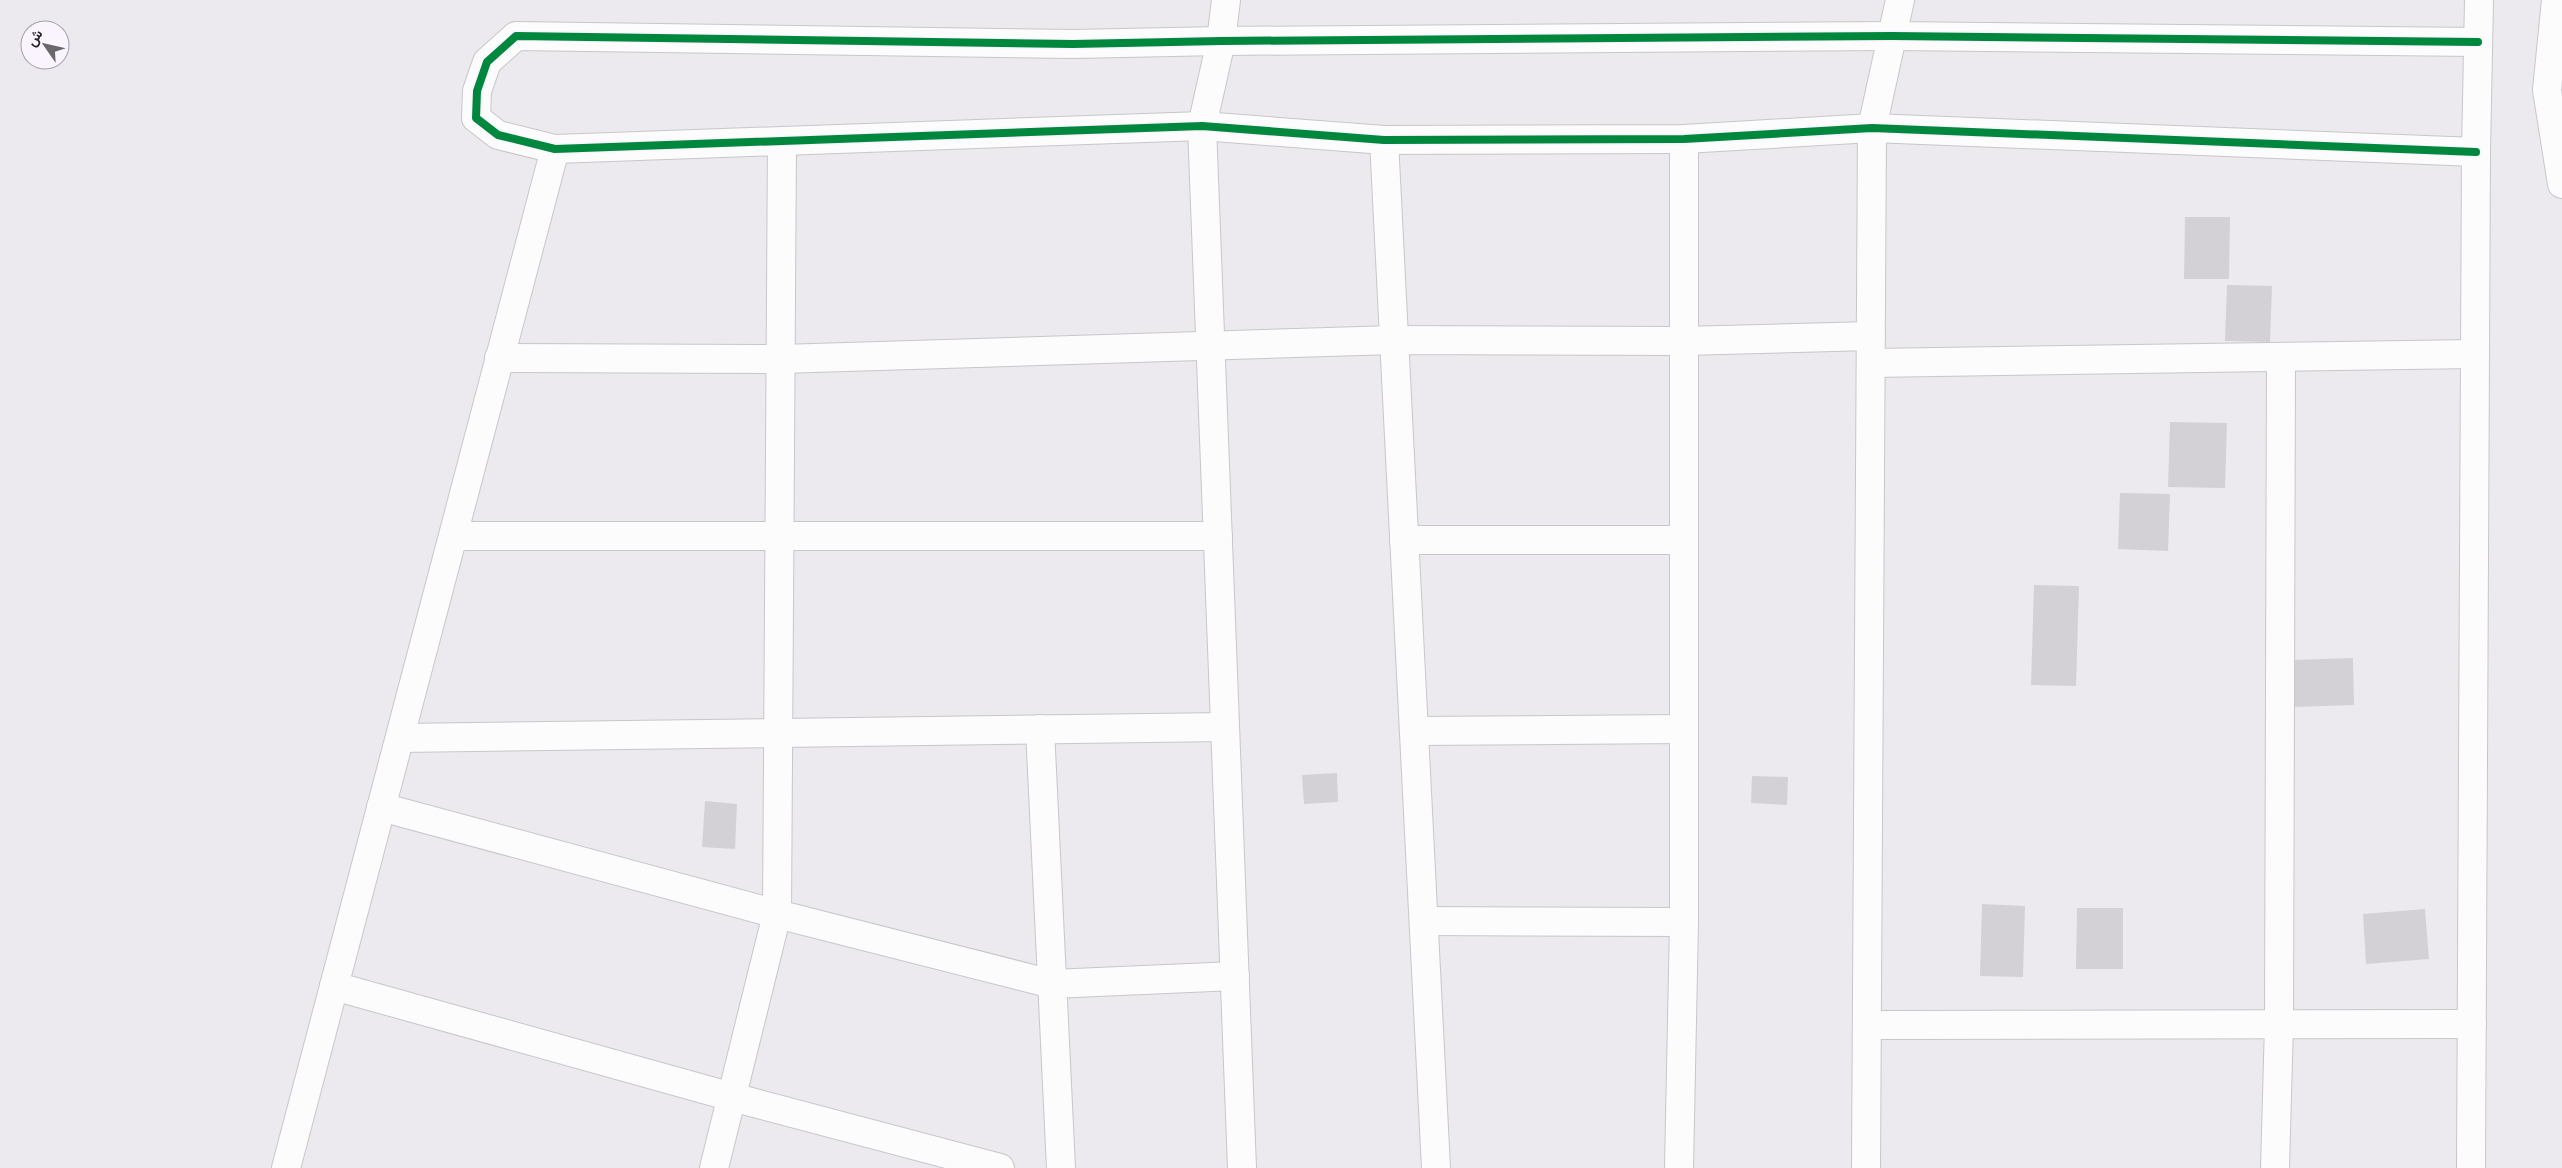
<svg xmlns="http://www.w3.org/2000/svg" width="2562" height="1168" font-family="'Space Grotesk',Vazirmatn,sans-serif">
	<rect width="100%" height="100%" fill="#edeaef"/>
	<!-- building -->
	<g fill="#d3d1d5">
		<path d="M2185,217H2230L2229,279H2184Z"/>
		<path d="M2227,285L2272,286L2270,342L2225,341Z"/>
		<path d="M2170,422L2227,423L2225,488L2168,487Z"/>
		<path d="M2120,493L2170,494L2168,551L2118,549Z"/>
		<path d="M2034,585L2079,586L2076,686L2031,685Z"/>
		<path d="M2353,658L2354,705L2293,707L2292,660Z"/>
		<path d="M1337,773L1338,802L1304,804L1302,775Z"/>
		<path d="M1752,776L1788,777L1787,805L1751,803Z"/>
		<path d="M705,801L737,804L735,849L702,847Z"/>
		<path d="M1982,904L2025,906L2023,977L1980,976Z"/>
		<path d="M2077,908H2123V969H2076Z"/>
		<path d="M2425,909L2429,959L2366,964L2363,914Z"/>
	</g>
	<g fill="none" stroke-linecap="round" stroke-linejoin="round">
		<defs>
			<g id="minor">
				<path d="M1226,0L1221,41L1202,126L1242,1168"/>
				<path d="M2556,0L2547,90L2562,184"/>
				<path d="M1384,140L1436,1168"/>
				<path d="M2476,152L1872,128L1684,139L1384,140L1202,126L555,149L498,135L476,118L477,91L487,62L516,36L1073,44L1221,41L1892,36L2478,42"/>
				<path d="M499,358L781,359L1394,340L1684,341L1871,336"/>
				<path d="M1871,363L2475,354"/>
				<path d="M454,536H1218"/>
				<path d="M1404,540H1684"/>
				<path d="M1040,729L1061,1168"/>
				<path d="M1414,731L1684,729"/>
				<path d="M400,738L1225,727"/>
				<path d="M381,807L777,914L1052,984L1235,976"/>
				<path d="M1424,921L1684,922"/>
				<path d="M334,986L732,1097L1000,1168"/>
				<path d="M1867,1025L2472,1024"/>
				<path d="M286,1168L555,149"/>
				<path d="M714,1168L777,914L782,141"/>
				<path d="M1679,1168L1684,922V139"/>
				<path d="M1866,1168L1872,128L1900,0"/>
				<path d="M2275,1168L2279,1024L2281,357"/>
				<path d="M2471,1168L2476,152L2479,0"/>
			</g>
		</defs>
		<!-- minor casing -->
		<use href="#minor" stroke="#c8c6ca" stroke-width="30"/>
		<!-- minor -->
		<use href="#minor" stroke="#fcfcfd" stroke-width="28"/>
		<defs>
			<path id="cycleway" d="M2476,152L1872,128L1684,139L1384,140L1202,126L555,149L498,135L476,118L477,91L487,62L516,36L1073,44L1221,41L1892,36L2478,42"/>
		</defs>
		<!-- cycleway casing -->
		<use href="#cycleway" stroke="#faf4fe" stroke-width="11"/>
		<!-- cycleway -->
		<use href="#cycleway" stroke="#00873e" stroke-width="8"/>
	</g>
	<!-- north arrow -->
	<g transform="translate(45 45) rotate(304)"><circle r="24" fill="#faf4fe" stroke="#a5a0a8"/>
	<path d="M0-4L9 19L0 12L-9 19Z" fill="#6b686c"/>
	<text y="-8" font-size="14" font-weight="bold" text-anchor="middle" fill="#252226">ش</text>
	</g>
</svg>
